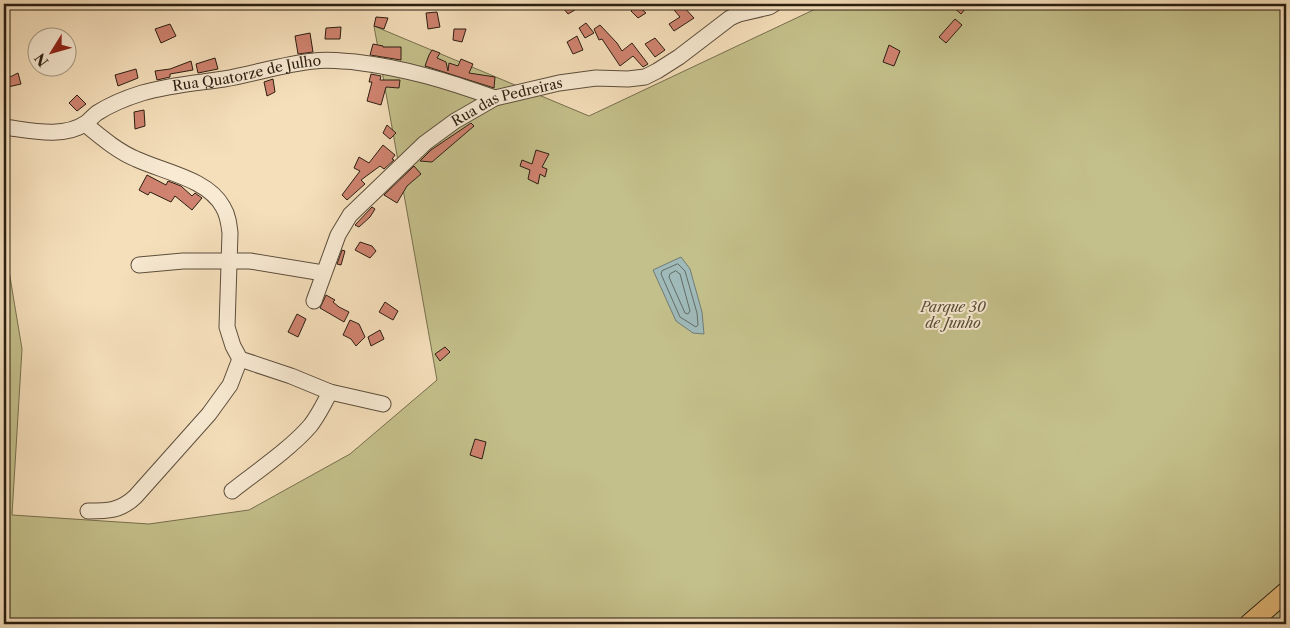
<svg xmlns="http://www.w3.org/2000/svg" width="1290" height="628" font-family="'Libre Caslon Text',serif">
	<rect width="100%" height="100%" fill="#f5dfbb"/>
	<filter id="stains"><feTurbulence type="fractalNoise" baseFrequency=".004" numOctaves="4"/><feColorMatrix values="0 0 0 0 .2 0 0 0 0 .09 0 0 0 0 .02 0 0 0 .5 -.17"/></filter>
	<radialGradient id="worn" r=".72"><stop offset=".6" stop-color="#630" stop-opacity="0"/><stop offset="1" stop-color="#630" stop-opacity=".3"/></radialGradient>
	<!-- green -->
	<path fill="#c4c08b" stroke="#776f4e" d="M826,4H1286V624H4V241L22,349L12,515L149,524L249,510L350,454L437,380L374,26L589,116Z"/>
	<!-- water -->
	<path fill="#9fbab9" stroke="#707c76" d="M681,257L690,269L702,312L704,334L693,333L676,321L653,270Z"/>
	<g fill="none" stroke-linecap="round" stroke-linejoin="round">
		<!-- shore -->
		<g stroke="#646c65" stroke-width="1">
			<path d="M678,264L685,271L697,313L698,325L696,327L680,317L661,274L662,271Z"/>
			<path d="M676,271L680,274L690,311L688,314L685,313L669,277L670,274Z"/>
		</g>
	</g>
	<!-- building -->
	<g fill="#d08370" stroke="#2a1e11">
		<path d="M560,4H585L568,14Z"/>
		<path d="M669,4H681L694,18L674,31L669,24L680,17Z"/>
		<path d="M950,4H969L961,14Z"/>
		<path d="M637,5L646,13L638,18L631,11Z"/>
		<path d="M437,12L440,27L428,29L426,13Z"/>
		<path d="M376,17L388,18L384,29L374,26Z"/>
		<path d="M955,19L962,25L946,43L939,37Z"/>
		<path d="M586,23L594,33L585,38L579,28Z"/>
		<path d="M170,24L176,36L161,43L155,29Z"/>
		<path d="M600,25L617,43L622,51L632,43L648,64L643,67L633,56L620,66L602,39L599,40L594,29Z"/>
		<path d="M341,27L340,39H325L326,28Z"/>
		<path d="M454,29H466L462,42L453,40Z"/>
		<path d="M310,33L313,52L298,54L295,36Z"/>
		<path d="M577,36L583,50L573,54L567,42Z"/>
		<path d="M655,38L665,50L655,57L645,44Z"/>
		<path d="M373,44L383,46V47H401V60L370,55Z"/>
		<path d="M889,45L900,51L894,66L883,62Z"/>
		<path d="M432,50L440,53L437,58L446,62L448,71L449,63L458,66L461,59L473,64L469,73L495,77L494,88L425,66L429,55Z"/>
		<path d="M215,58L218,69L198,73L196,64Z"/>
		<path d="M191,61L193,70L170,74V77L157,80L155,71L170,69Z"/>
		<path d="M136,69L138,78L118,86L115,75Z"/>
		<path d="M18,73L21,84L8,87L6,79Z"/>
		<path d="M371,74L381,76L380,80H400L399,88L386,87L381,105L367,101L372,82H369Z"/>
		<path d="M273,79L275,92L267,96L264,82Z"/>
		<path d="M77,95L86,104L77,111L69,103Z"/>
		<path d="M144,110L145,126L135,129L134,112Z"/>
		<path d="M471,123L474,126L432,162L420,161L431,150Z"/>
		<path d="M387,125L396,133L390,139L383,133Z"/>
		<path d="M383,145L395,155L392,159L394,160L384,169L380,166L361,180L365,184L347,200L342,195L360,171L354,168L359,157L369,163Z"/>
		<path d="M536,150L549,154L542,167L547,169L545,177L540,174L538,184L528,179L530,170L520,166L522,160L532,164Z"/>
		<path d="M414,166L421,174L407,186L397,203L384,195Z"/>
		<path d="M147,175L166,185L168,181L181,186L192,196L195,193L202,198L192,210L175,196L171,202L150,192L148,195L139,190Z"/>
		<path d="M372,207L375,209L370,217L359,227L355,225Z"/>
		<path d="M360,242L372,246L376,251L370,258L355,250Z"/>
		<path d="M342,250L345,251L341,265L337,264Z"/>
		<path d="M326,295L335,300L333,302L339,307L349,312L344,322L320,308Z"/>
		<path d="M385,302L398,311L393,320L379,312Z"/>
		<path d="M297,314L306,319L298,337L288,332Z"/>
		<path d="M350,320L359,324L365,337L356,346L351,339L343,335Z"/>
		<path d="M380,330L384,339L371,346L368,337Z"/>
		<path d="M445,347L450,352L440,361L435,354Z"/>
		<path d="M475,439L486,442L482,459L470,455Z"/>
	</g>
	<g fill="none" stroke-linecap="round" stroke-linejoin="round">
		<defs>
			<g id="minor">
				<path d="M85,124C101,137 117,151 136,159C164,172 208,179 223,207C228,215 229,224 230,233L227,327L233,346L240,359L291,376L330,392L383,404"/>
				<path id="s1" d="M4,127C29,130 63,139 86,123C90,120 93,116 97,113C111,104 126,98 142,93C169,85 197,83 224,79C254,74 283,64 314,61C327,59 342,61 355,62C405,68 448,81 495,98"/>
				<path d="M139,265L183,261H250L323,273"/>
				<path id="s2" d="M314,301L338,235L350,215L425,143L455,121L495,98L559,83L596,78L628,79L645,77L657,71L679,57L730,18L739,14L769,7L774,4"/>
				<path d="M232,491C256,472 290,449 310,426C318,416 324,404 330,392"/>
				<path d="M88,511C108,511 120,511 135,497L209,414L230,385L240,359"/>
			</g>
			<path id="major" d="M1249,624L1286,592"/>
		</defs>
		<!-- minor casing -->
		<use href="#minor" stroke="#5d4e3c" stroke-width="17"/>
		<!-- major casing -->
		<use href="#major" stroke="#2a1e11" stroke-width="21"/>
		<!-- minor -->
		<use href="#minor" stroke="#f8ead3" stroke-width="15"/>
		<!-- major -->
		<use href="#major" stroke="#eac07e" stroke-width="19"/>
	</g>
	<g text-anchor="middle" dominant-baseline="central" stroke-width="4" stroke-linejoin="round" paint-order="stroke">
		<!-- street labels -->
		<g font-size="14" fill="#2a1e11" stroke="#f8ead3">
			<text stroke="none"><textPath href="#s1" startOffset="255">Rua Quatorze de Julho</textPath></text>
			<text stroke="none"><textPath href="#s2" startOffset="291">Rua das Pedreiras</textPath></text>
		</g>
		<!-- park labels -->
		<g font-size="14" font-style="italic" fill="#584f36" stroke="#f8ead3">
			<text x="953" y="307">Parque 30<tspan x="953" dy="16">de Junho</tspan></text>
		</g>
	</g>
	<!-- margin -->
	<rect width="1290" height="628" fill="none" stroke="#f5dfbb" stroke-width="20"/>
	<rect x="5" y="5" width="1280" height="618" fill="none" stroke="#2a1e11" stroke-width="2.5"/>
	<rect x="10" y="10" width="1270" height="608" fill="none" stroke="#2a1e11"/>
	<!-- north arrow -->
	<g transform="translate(52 52) rotate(233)"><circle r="24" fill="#f8ead3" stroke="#a69885"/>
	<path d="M0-4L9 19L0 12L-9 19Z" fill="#8f2418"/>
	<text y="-8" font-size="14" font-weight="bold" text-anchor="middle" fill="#2a1e11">N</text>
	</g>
	<rect width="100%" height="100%" filter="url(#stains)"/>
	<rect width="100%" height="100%" fill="url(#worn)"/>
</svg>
